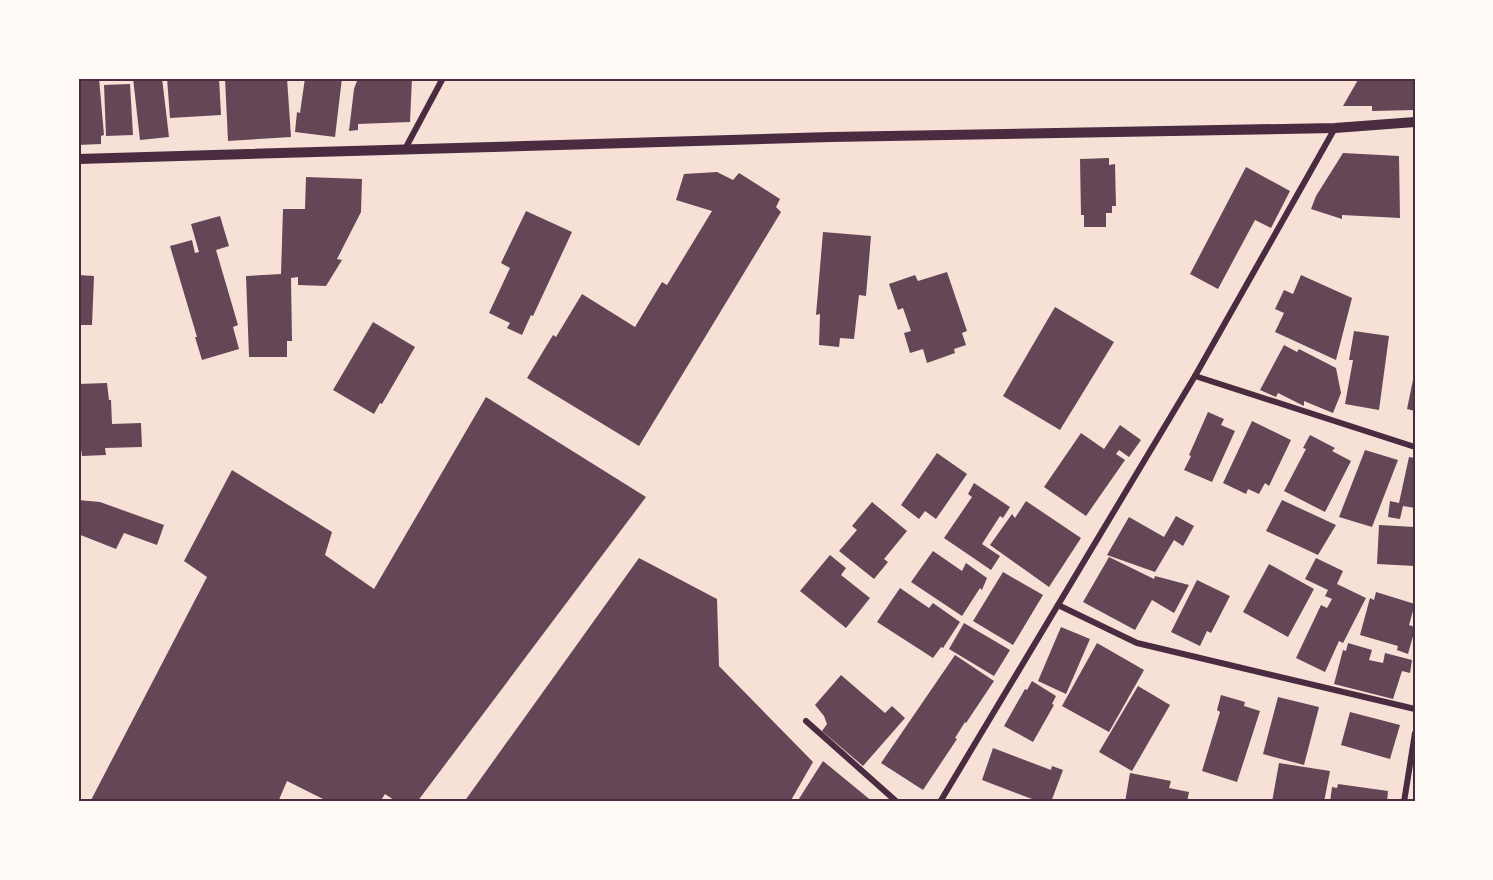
<svg xmlns="http://www.w3.org/2000/svg" width="1493" height="880" font-family="'Archivo Narrow',sans-serif">
	<rect width="100%" height="100%" fill="#f7e1d7"/>
	<!-- building -->
	<g fill="#644757">
		<path d="M78,78H99L104,135L101,136V144L78,145Z"/>
		<path d="M133,78H162L169,137L140,140Z"/>
		<path d="M167,78H219L221,115L170,118Z"/>
		<path d="M225,78H287L291,137L228,141Z"/>
		<path d="M305,78H342L335,137L295,132L297,112L300,113Z"/>
		<path d="M358,78H412L410,122L358,124V130L349,131L354,89Z"/>
		<path d="M1359,78H1415V110L1372,111V106H1343Z"/>
		<path d="M130,84L133,135L106,136L104,85Z"/>
		<path d="M1343,153L1399,156L1400,218L1342,215V219L1311,209L1316,196Z"/>
		<path d="M1109,158V165L1115,164L1116,206H1112V213H1106V227H1084V215H1081L1080,159Z"/>
		<path d="M1246,167L1290,191L1271,228L1255,220L1218,289L1190,274Z"/>
		<path d="M717,172L733,180L739,173L780,199L776,207L781,212L639,446L527,378L553,335L556,337L582,294L635,327L662,282L667,285L712,211L676,200L684,174Z"/>
		<path d="M306,177L362,179L361,212L337,259L342,260L326,286L298,285V277L291,278L292,341H287V357H249L246,276L281,274L283,209H305Z"/>
		<path d="M526,211L572,232L533,316L531,315L522,335L507,328L510,323L489,313L510,268L501,263Z"/>
		<path d="M220,216L229,246L216,250L238,325L233,327L239,349L202,360L195,337H197L170,246L192,240L195,253L199,252L191,224Z"/>
		<path d="M823,232L871,236L866,296L859,295L854,339L840,338L839,347L819,345L820,314L816,315Z"/>
		<path d="M947,272L967,331L962,333L966,345L954,349L955,353L927,363L923,349L910,353L904,333L911,331L903,308L898,310L889,284L915,275L918,281Z"/>
		<path d="M78,275L94,276L92,325H78Z"/>
		<path d="M1301,275L1352,298L1336,360L1275,332L1284,313L1275,309L1284,290L1293,294Z"/>
		<path d="M1055,307L1114,342L1060,430L1003,396Z"/>
		<path d="M373,322L415,347L382,404L380,403L374,414L333,390Z"/>
		<path d="M1354,331L1389,336L1379,410L1345,404L1353,360H1349Z"/>
		<path d="M1284,345L1297,352L1299,349L1336,368L1341,393L1333,413L1304,401V406L1278,393L1276,397L1260,390Z"/>
		<path d="M1414,375H1415V411L1407,409Z"/>
		<path d="M107,383L109,400H111L112,424L141,423L142,447L105,448L106,455L82,456L81,449H78V384Z"/>
		<path d="M486,397L646,497L417,802H397L385,794L380,802H329L287,781L278,802H90L207,577L184,561L232,470L332,532L325,555L374,589Z"/>
		<path d="M1208,412L1224,419L1221,425L1235,431L1212,482L1184,470L1191,456L1189,455Z"/>
		<path d="M1252,421L1291,440L1269,486L1265,483L1259,494L1248,489L1246,494L1223,483Z"/>
		<path d="M1120,425L1141,440L1129,457L1119,450L1116,454L1125,460L1086,516L1044,487L1081,433L1104,449Z"/>
		<path d="M1310,435L1335,448L1332,451L1351,461L1325,512L1284,491L1306,449L1303,448Z"/>
		<path d="M1365,450L1398,460L1372,527L1339,517Z"/>
		<path d="M937,453L967,474L936,519L925,511L919,519L901,505Z"/>
		<path d="M1409,457L1415,458V508L1403,506L1400,519L1388,517L1390,501L1399,503Z"/>
		<path d="M974,483L1010,507L1003,518L1000,516L982,544L1000,556L991,570L944,538L972,497L968,494Z"/>
		<path d="M78,500L100,502L164,525L157,545L124,533L116,549L78,534V522L80,516L78,515Z"/>
		<path d="M1282,500L1336,525L1318,555L1266,531Z"/>
		<path d="M1026,501L1081,538L1049,587L990,545L1012,514L1015,518Z"/>
		<path d="M872,502L907,531L884,559L888,562L874,579L839,551L857,530L852,526Z"/>
		<path d="M1176,516L1194,526L1183,546L1174,540L1155,572L1107,555L1129,517L1164,537Z"/>
		<path d="M1379,525L1415,527V566L1377,564Z"/>
		<path d="M933,551L962,571L966,563L987,578L982,590L980,588L962,616L911,582Z"/>
		<path d="M830,555L846,568L841,575L870,598L846,628L800,591Z"/>
		<path d="M1109,557L1154,579L1155,576L1189,585L1174,613L1152,600L1135,630L1083,602Z"/>
		<path d="M639,558L717,599L719,666L813,762L790,802H464Z"/>
		<path d="M1316,558L1343,571L1337,584L1366,598L1343,643L1339,641L1325,672L1296,658L1321,605L1327,608L1332,599L1325,596L1328,590L1305,579Z"/>
		<path d="M1269,564L1314,589L1288,637L1243,612Z"/>
		<path d="M1003,572L1043,595L1013,645L973,621Z"/>
		<path d="M1197,580L1230,596L1211,633L1207,631L1200,646L1171,632Z"/>
		<path d="M900,588L929,608L933,603L960,622L943,648L941,647L933,658L877,622Z"/>
		<path d="M1376,592L1415,604L1409,625L1415,627V629L1408,654L1397,650L1398,646L1360,635L1370,598L1374,600Z"/>
		<path d="M964,623L1010,650L994,676L949,649Z"/>
		<path d="M1061,627L1090,639L1066,694L1038,681Z"/>
		<path d="M1097,643L1144,670L1109,732L1062,706Z"/>
		<path d="M1348,643L1372,650L1369,660L1383,663L1385,653L1412,660L1410,673L1402,671L1393,699L1334,684L1343,650L1346,651Z"/>
		<path d="M955,655L994,681L966,723L965,722L955,738L957,739L923,790L881,763Z"/>
		<path d="M841,675L885,713L892,706L905,718L863,766L822,731L827,724L824,716L815,705Z"/>
		<path d="M1032,681L1056,696L1052,704L1054,705L1033,742L1004,726L1025,689L1027,690Z"/>
		<path d="M1138,686L1170,705L1132,771L1099,752Z"/>
		<path d="M1221,695L1245,702L1244,706L1260,711L1237,782L1202,771L1220,712L1217,710Z"/>
		<path d="M1278,697L1319,707L1304,765L1263,754Z"/>
		<path d="M1350,712L1400,725L1390,759L1341,745Z"/>
		<path d="M993,748L1051,770L1052,766L1063,770L1051,802H1040L982,780Z"/>
		<path d="M823,761L873,802H797Z"/>
		<path d="M1279,763L1330,771L1324,802H1272Z"/>
		<path d="M1130,773L1171,781L1169,788L1189,792L1187,802H1125Z"/>
		<path d="M1338,784L1388,791L1387,802H1330L1332,787L1337,788Z"/>
	</g>
	<g fill="none" stroke-linecap="round" stroke-linejoin="round">
		<!-- minor -->
		<g stroke="#4a2c40" stroke-width="6">
			<path d="M405,149L443,78"/>
			<path d="M1195,376L1415,447"/>
			<path d="M1058,605L1137,643L1415,709"/>
			<path d="M806,721L897,802"/>
			<path d="M940,802L1195,376L1335,128"/>
			<path d="M1404,802L1415,733"/>
		</g>
		<!-- tertiary -->
		<path stroke="#4a2c40" stroke-width="10" d="M78,159L831,137L1335,128L1415,122"/>
	</g>
	<!-- border -->
	<rect width="1493" height="880" fill="none" stroke="#fffaf5" stroke-width="159"/>
	<rect x="80" y="80" width="1334" height="720" fill="none" stroke="#4a2c40" stroke-width="2"/>
</svg>
